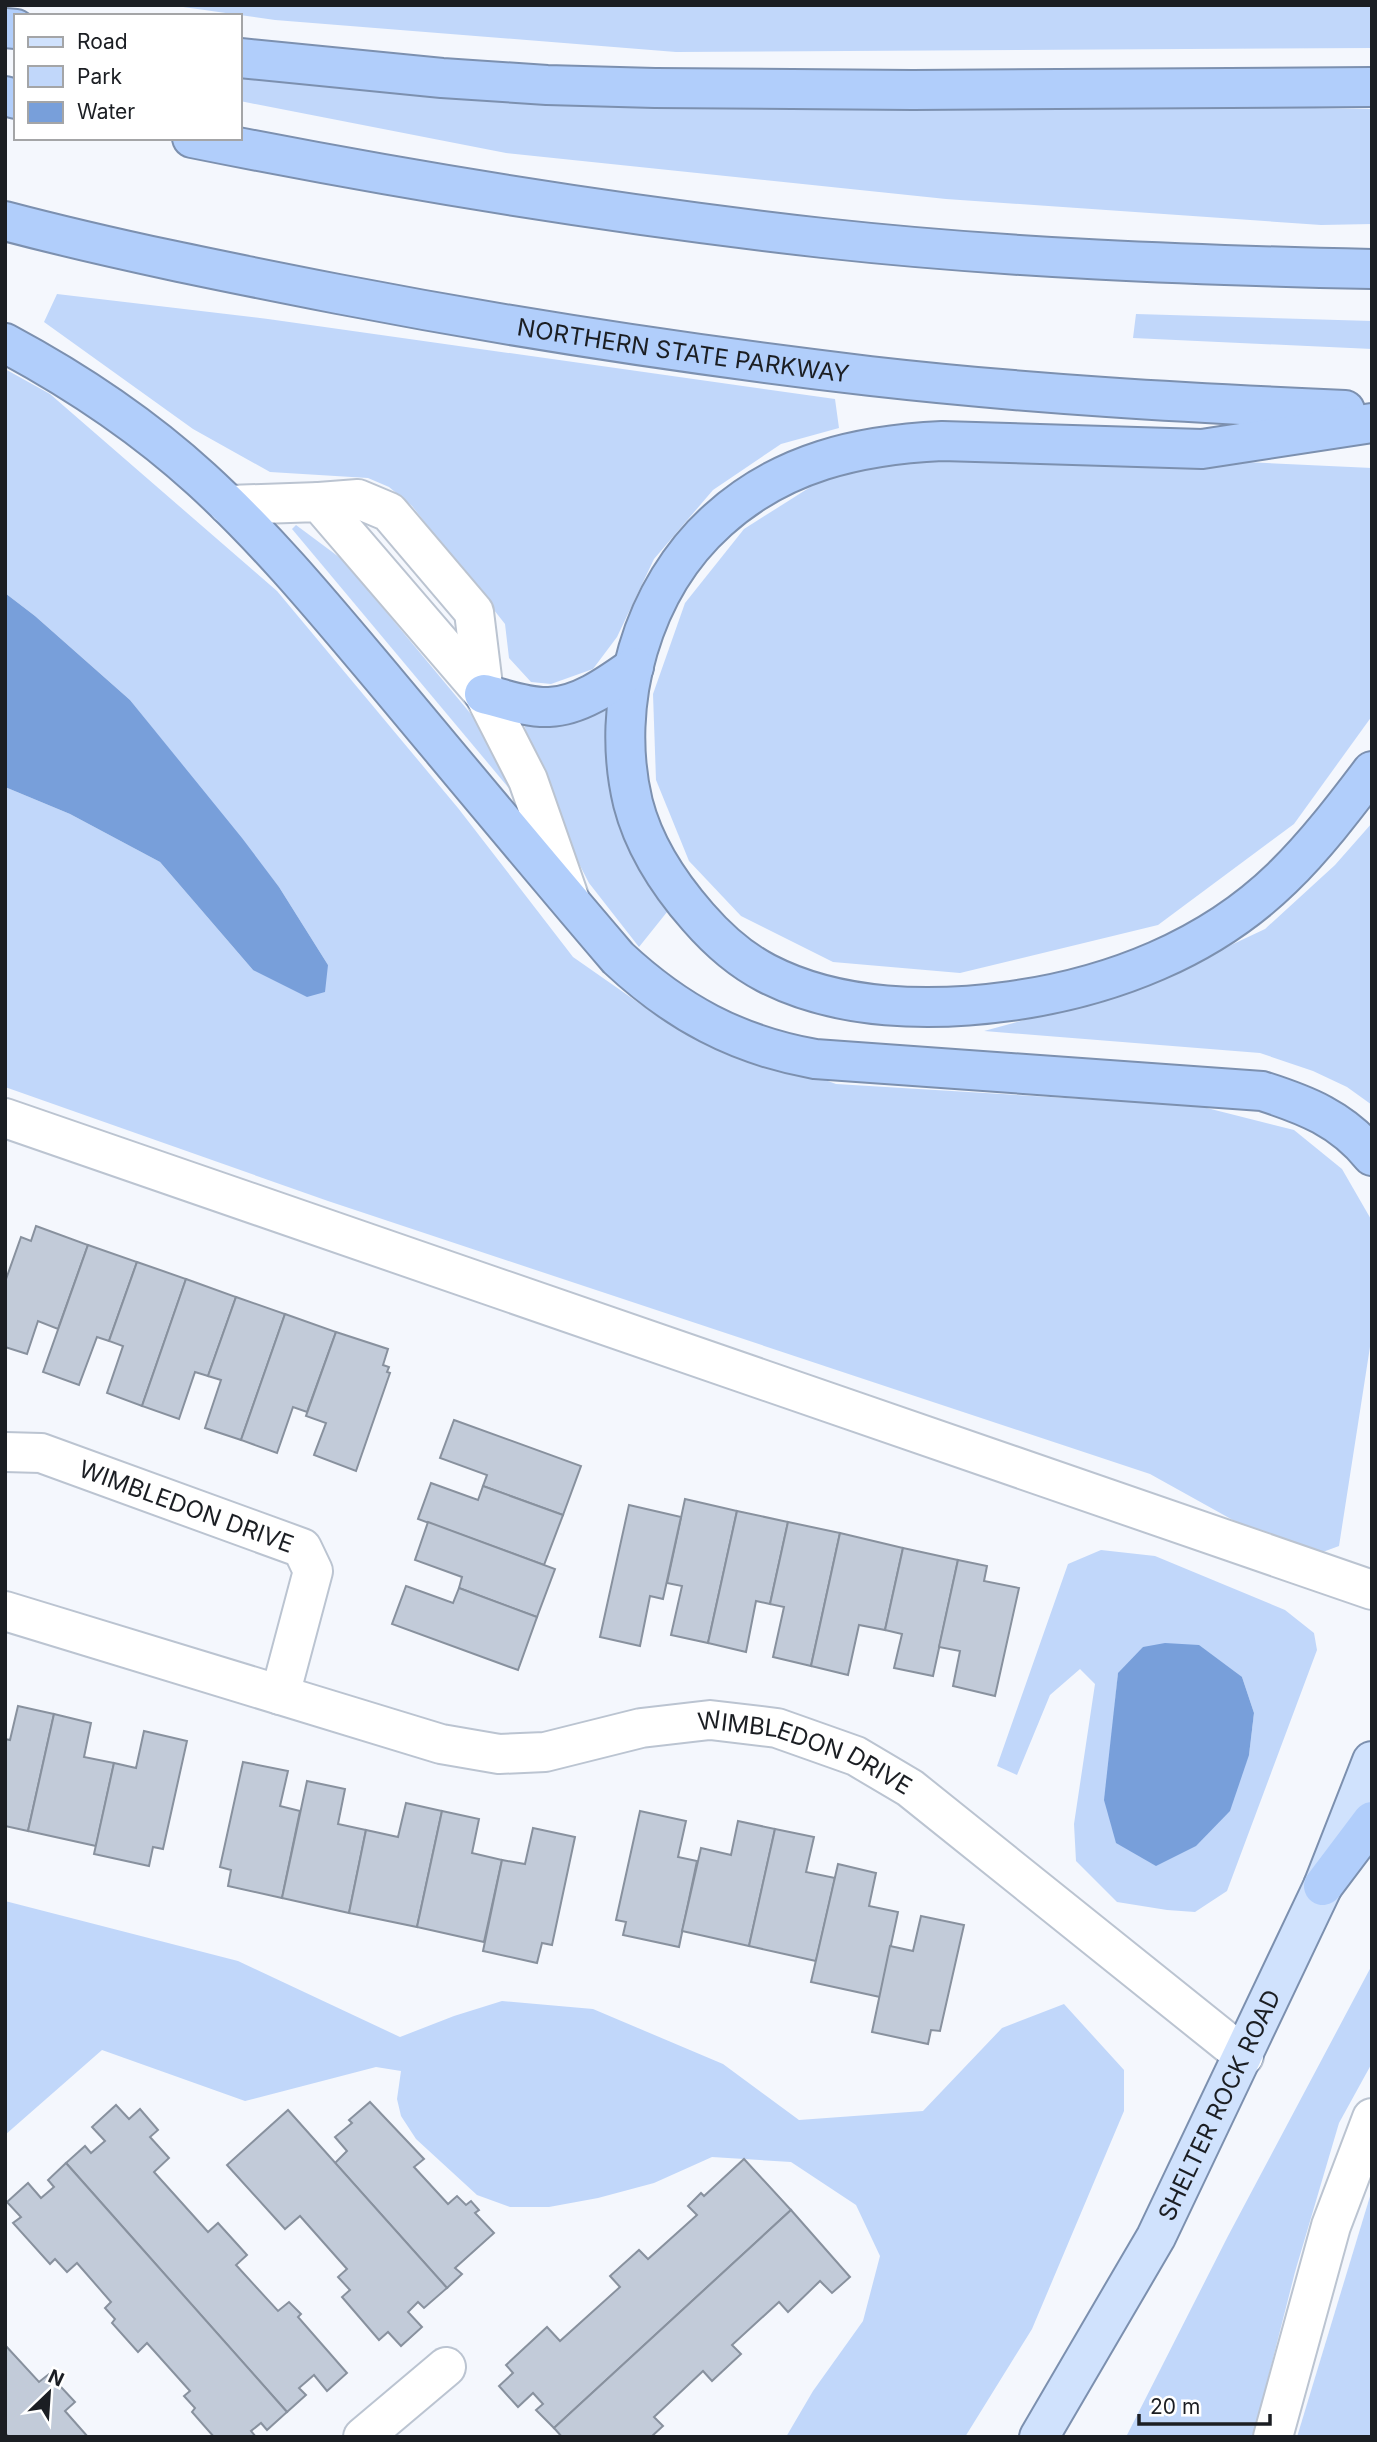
<svg xmlns="http://www.w3.org/2000/svg" width="1377" height="2442" font-family="Inter,sans-serif">
	<rect width="100%" height="100%" fill="#f4f7fd"/>
	<!-- green -->
	<g fill="#c1d7fa" fill-rule="evenodd">
		<path d="M169,5H1372V48L676,52L275,20Z"/>
		<path d="M240,71L582,104L925,110L1252,107L1372,109V224L1321,225L946,199L506,153L240,101Z"/>
		<path d="M57,294L268,319L835,399L839,428L781,444L713,490L654,559L617,637L593,669L551,684L531,682L509,658L505,624L412,506L389,487L368,478L270,472L193,429L44,322Z"/>
		<path d="M1136,314L1372,321V349L1133,338Z"/>
		<path d="M5,369L50,394L277,591L458,808L573,957L666,1022L836,1084L1199,1106L1294,1130L1342,1169L1372,1221V1334L1339,1546L1312,1556L1285,1549L1150,1474L328,1201L5,1087V787L70,814L160,862L253,970L328,965L279,887L130,700L35,616L5,593Z"/>
		<path d="M931,452L1053,453L1372,468V716L1294,824L1158,925L960,973L833,962L741,916L689,861L656,780L653,694L685,603L744,529L823,479Z"/>
		<path d="M296,525L343,560L485,731L513,793L292,529Z"/>
		<path d="M606,699L608,764L624,837L671,907L639,947L589,883L556,819L521,716Z"/>
		<path d="M1372,823V1105L1347,1087L1313,1071L1260,1053L984,1031L1140,988L1265,929L1335,865Z"/>
		<path d="M1101,1550L1155,1556L1285,1610L1314,1633L1317,1650L1227,1891L1195,1912L1167,1910L1117,1902L1076,1861L1074,1824L1095,1684L1080,1669L1050,1695L1017,1775L997,1766L1068,1564ZM1118,1673L1242,1677L1254,1713L1249,1755L1112,1737Z"/>
		<path d="M5,1901L238,1961L400,2037L454,2016L502,2001L593,2009L723,2064L799,2120L923,2111L1002,2028L1064,2004L1124,2070V2111L1032,2329L965,2437H786L813,2391L863,2321L880,2256L856,2205L791,2162L712,2157L654,2183L598,2198L549,2207H510L477,2195L416,2139L401,2116L397,2099L401,2071L376,2067L245,2101L102,2050L5,2135Z"/>
		<path d="M1372,1965V2063L1339,2123L1295,2272L1253,2437H1126L1228,2236Z"/>
		<path d="M1371,2193L1372,2437H1297Z"/>
	</g>
	<!-- water -->
	<g fill="#789fda">
		<path d="M5,593L35,616L130,700L242,838L279,887L328,965L325,992L307,997L253,970L160,862L70,814L5,787Z"/>
		<path d="M1165,1643L1199,1645L1242,1677L1254,1713L1249,1755L1230,1811L1196,1846L1156,1866L1116,1843L1104,1800L1118,1673L1143,1647Z"/>
	</g>
	<!-- building -->
	<g fill="#c2cbd9" stroke="#88919e" stroke-width="2">
		<path d="M36,1226L88,1245L58,1329L38,1321L27,1354L5,1347V1282L21,1237L31,1241Z"/>
		<path d="M88,1245L137,1262L109,1341L97,1337L79,1385L43,1372Z"/>
		<path d="M137,1262L186,1279L142,1406L107,1393L123,1346L109,1341Z"/>
		<path d="M186,1279L236,1297L208,1376L195,1372L179,1419L142,1406Z"/>
		<path d="M236,1297L285,1314L241,1440L205,1428L221,1380L208,1376Z"/>
		<path d="M285,1314L336,1332L307,1412L293,1407L277,1453L241,1440Z"/>
		<path d="M336,1332L388,1349L383,1365L389,1367L387,1372L390,1373L356,1471L314,1455L326,1423L306,1416Z"/>
		<path d="M454,1420L581,1466L563,1515L483,1486L487,1475L440,1458Z"/>
		<path d="M431,1483L478,1500L483,1486L563,1515L544,1565L418,1519Z"/>
		<path d="M685,1499L737,1511L708,1643L671,1635L682,1586L667,1583Z"/>
		<path d="M629,1505L681,1517L663,1599L650,1596L640,1646L600,1637Z"/>
		<path d="M737,1511L788,1522L770,1604L756,1601L746,1652L708,1643Z"/>
		<path d="M428,1522L555,1569L537,1617L459,1588L462,1577L415,1560Z"/>
		<path d="M788,1522L840,1533L811,1666L773,1657L784,1607L770,1604Z"/>
		<path d="M840,1533L903,1548L885,1630L859,1625L848,1675L811,1666Z"/>
		<path d="M903,1548L958,1560L933,1676L894,1668L902,1634L885,1630Z"/>
		<path d="M958,1560L987,1566L984,1581L1019,1588L995,1696L953,1686L960,1651L939,1647Z"/>
		<path d="M406,1586L453,1603L459,1588L537,1617L518,1670L392,1624Z"/>
		<path d="M18,1706L54,1714L28,1831L5,1826V1739L10,1740Z"/>
		<path d="M54,1714L91,1723L84,1757L114,1763L96,1846L28,1831Z"/>
		<path d="M144,1731L187,1741L163,1849L153,1847L149,1866L94,1854L114,1763L136,1768Z"/>
		<path d="M243,1762L288,1771L280,1806L300,1811L282,1898L228,1886L231,1870L220,1867Z"/>
		<path d="M307,1781L345,1789L338,1824L366,1830L349,1913L282,1898Z"/>
		<path d="M406,1803L442,1811L417,1927L349,1913L366,1830L398,1837Z"/>
		<path d="M442,1811L479,1819L472,1853L502,1860L484,1942L417,1927Z"/>
		<path d="M640,1811L686,1821L678,1857L697,1861L679,1947L623,1935L626,1922L616,1920Z"/>
		<path d="M738,1821L775,1829L749,1946L682,1931L701,1848L731,1855Z"/>
		<path d="M533,1828L575,1837L552,1945L542,1943L537,1963L483,1951L502,1860L525,1864Z"/>
		<path d="M775,1829L814,1837L806,1872L835,1878L816,1961L749,1946Z"/>
		<path d="M838,1864L876,1873L869,1906L898,1912L880,1997L811,1982Z"/>
		<path d="M921,1916L964,1925L940,2031L931,2030L928,2044L872,2032L890,1946L913,1951Z"/>
		<path d="M370,2102L424,2159L414,2167L448,2204L457,2196L466,2205L471,2201L479,2210L475,2213L494,2233L455,2268L462,2274L447,2288L335,2163L347,2151L335,2137L352,2123L349,2120Z"/>
		<path d="M116,2105L129,2119L140,2109L158,2130L150,2137L169,2158L154,2172L208,2232L218,2223L247,2255L236,2265L278,2311L289,2302L301,2314L298,2317L347,2373L327,2391L314,2375L299,2388L306,2395L287,2412L66,2163L85,2146L91,2153L105,2141L92,2127Z"/>
		<path d="M288,2110L447,2288L424,2308L418,2302L408,2312L422,2327L401,2346L388,2332L379,2340L342,2297L350,2290L338,2277L347,2269L300,2216L285,2229L227,2165Z"/>
		<path d="M744,2159L791,2210L554,2428L536,2410L543,2404L533,2393L518,2407L499,2386L513,2373L506,2365L547,2327L560,2341L620,2287L610,2276L639,2250L648,2259L697,2215L688,2206L701,2193L704,2196Z"/>
		<path d="M66,2163L287,2412L267,2430L261,2423L251,2431L256,2437H214L192,2412L195,2408L184,2396L190,2391L147,2343L138,2352L112,2323L115,2319L105,2308L111,2302L77,2263L67,2272L55,2259L50,2264L13,2223L21,2217L7,2202L28,2183L41,2198L54,2187L48,2180Z"/>
		<path d="M791,2210L850,2277L832,2293L820,2281L788,2312L779,2302L732,2345L741,2354L712,2381L703,2371L654,2417L663,2426L651,2437H562L554,2428Z"/>
		<path d="M5,2345L39,2382L49,2374L75,2402L65,2411L88,2437H9L5,2433Z"/>
	</g>
	<g fill="none" stroke-linecap="round" stroke-linejoin="round">
		<defs>
			<g id="minor">
				<path d="M319,502L358,499L389,512L474,612L484,694"/>
				<path d="M228,505L319,502L484,694L528,780L570,900"/>
				<path d="M5,1118L1372,1590"/>
				<path id="s1" d="M5,1452L41,1453L302,1548L313,1571L280,1695"/>
				<path id="s2" d="M5,1611L441,1744L499,1754L545,1752L641,1728L710,1720L777,1728L856,1756L910,1788L1244,2056"/>
				<path d="M363,2437L446,2367"/>
				<path d="M1273,2437L1331,2226L1372,2118"/>
			</g>
			<g id="major">
				<path id="s3" d="M1039,2437L1156,2237L1323,1886L1372,1761"/>
			</g>
			<g id="highway">
				<path d="M5,28L16,29"/>
				<path d="M240,58L442,78L547,85L655,88L913,90L1372,87"/>
				<path d="M5,96L16,99"/>
				<path d="M192,138C401,180 611,214 823,238C1005,258 1189,265 1372,269"/>
				<path id="s4" d="M5,221C115,250 226,272 338,294C514,328 692,355 870,376C1028,394 1187,403 1345,410"/>
				<path d="M5,343C74,380 143,426 201,479C269,541 327,612 386,682C463,774 540,867 618,958C676,1012 736,1045 815,1059L1262,1091C1306,1105 1342,1119 1372,1156"/>
				<path d="M1372,423L1202,449L942,441C859,445 782,462 718,520C642,588 609,704 633,803C644,846 669,884 698,917C718,940 739,959 766,973C839,1011 932,1012 1011,1001C1111,987 1209,949 1282,878C1315,846 1344,808 1372,771"/>
				<path d="M484,694C504,699 528,708 549,707C580,706 610,684 634,667"/>
				<path d="M1323,1886L1372,1821"/>
			</g>
		</defs>
		<!-- minor casing -->
		<use href="#minor" stroke="#bbc4d1" stroke-width="42"/>
		<!-- major casing -->
		<use href="#major" stroke="#7c90af" stroke-width="42"/>
		<!-- highway casing -->
		<use href="#highway" stroke="#7c90af" stroke-width="42"/>
		<!-- minor -->
		<use href="#minor" stroke="#fff" stroke-width="38"/>
		<!-- major -->
		<use href="#major" stroke="#d0e2fd" stroke-width="38"/>
		<!-- highway -->
		<use href="#highway" stroke="#b1cefb" stroke-width="38"/>
	</g>
	<g text-anchor="middle" dominant-baseline="central" stroke-width="5" stroke-linejoin="round" paint-order="stroke">
		<!-- street labels -->
		<g font-size="24" fill="#1b1e23" stroke="#fff">
			<text stroke="none"><textPath href="#s4" startOffset="691">NORTHERN STATE PARKWAY</textPath></text>
			<text stroke="none"><textPath href="#s1" startOffset="191">WIMBLEDON DRIVE</textPath></text>
			<text stroke="none"><textPath href="#s2" startOffset="830">WIMBLEDON DRIVE</textPath></text>
			<text stroke="none"><textPath href="#s3" startOffset="378">SHELTER ROCK ROAD</textPath></text>
		</g>
	</g>
	<!-- border -->
	<rect width="1377" height="2442" fill="none" stroke="#1b1e23" stroke-width="14"/>
	<!-- legend -->
	<rect x="14" y="14" width="228" height="126" fill="#ffffff" stroke="#a4a5a7" stroke-width="2"/>
	<rect x="28" y="37" width="35" height="10" fill="#d0e2fd" stroke="#a4a5a7" stroke-width="2"/>
	<text x="77" y="49" font-size="21" fill="#1b1e23">Road</text>
	<rect x="28" y="66" width="35" height="21" fill="#c1d7fa" stroke="#a4a5a7" stroke-width="2"/>
	<text x="77" y="84" font-size="21" fill="#1b1e23">Park</text>
	<rect x="28" y="102" width="35" height="21" fill="#789fda" stroke="#a4a5a7" stroke-width="2"/>
	<text x="77" y="119" font-size="21" fill="#1b1e23">Water</text>
	<!-- north arrow -->
	<g transform="translate(49 2393) rotate(25)" stroke="#ffffff" stroke-width="5" paint-order="stroke">
	<path d="M0-5L12 26L0 18L-12 26Z" fill="#1b1e23"/>
	<text y="-10" font-size="19" font-weight="bold" text-anchor="middle" fill="#1b1e23">N</text>
	</g>
	<!-- scale -->
	<path d="M1139 2414v10h131v-10" fill="none" stroke="#1b1e23" stroke-width="3.5"/>
	<text x="1150" y="2414" font-size="21" fill="#1b1e23" stroke="#ffffff" stroke-width="5" paint-order="stroke">20 m</text>
</svg>
